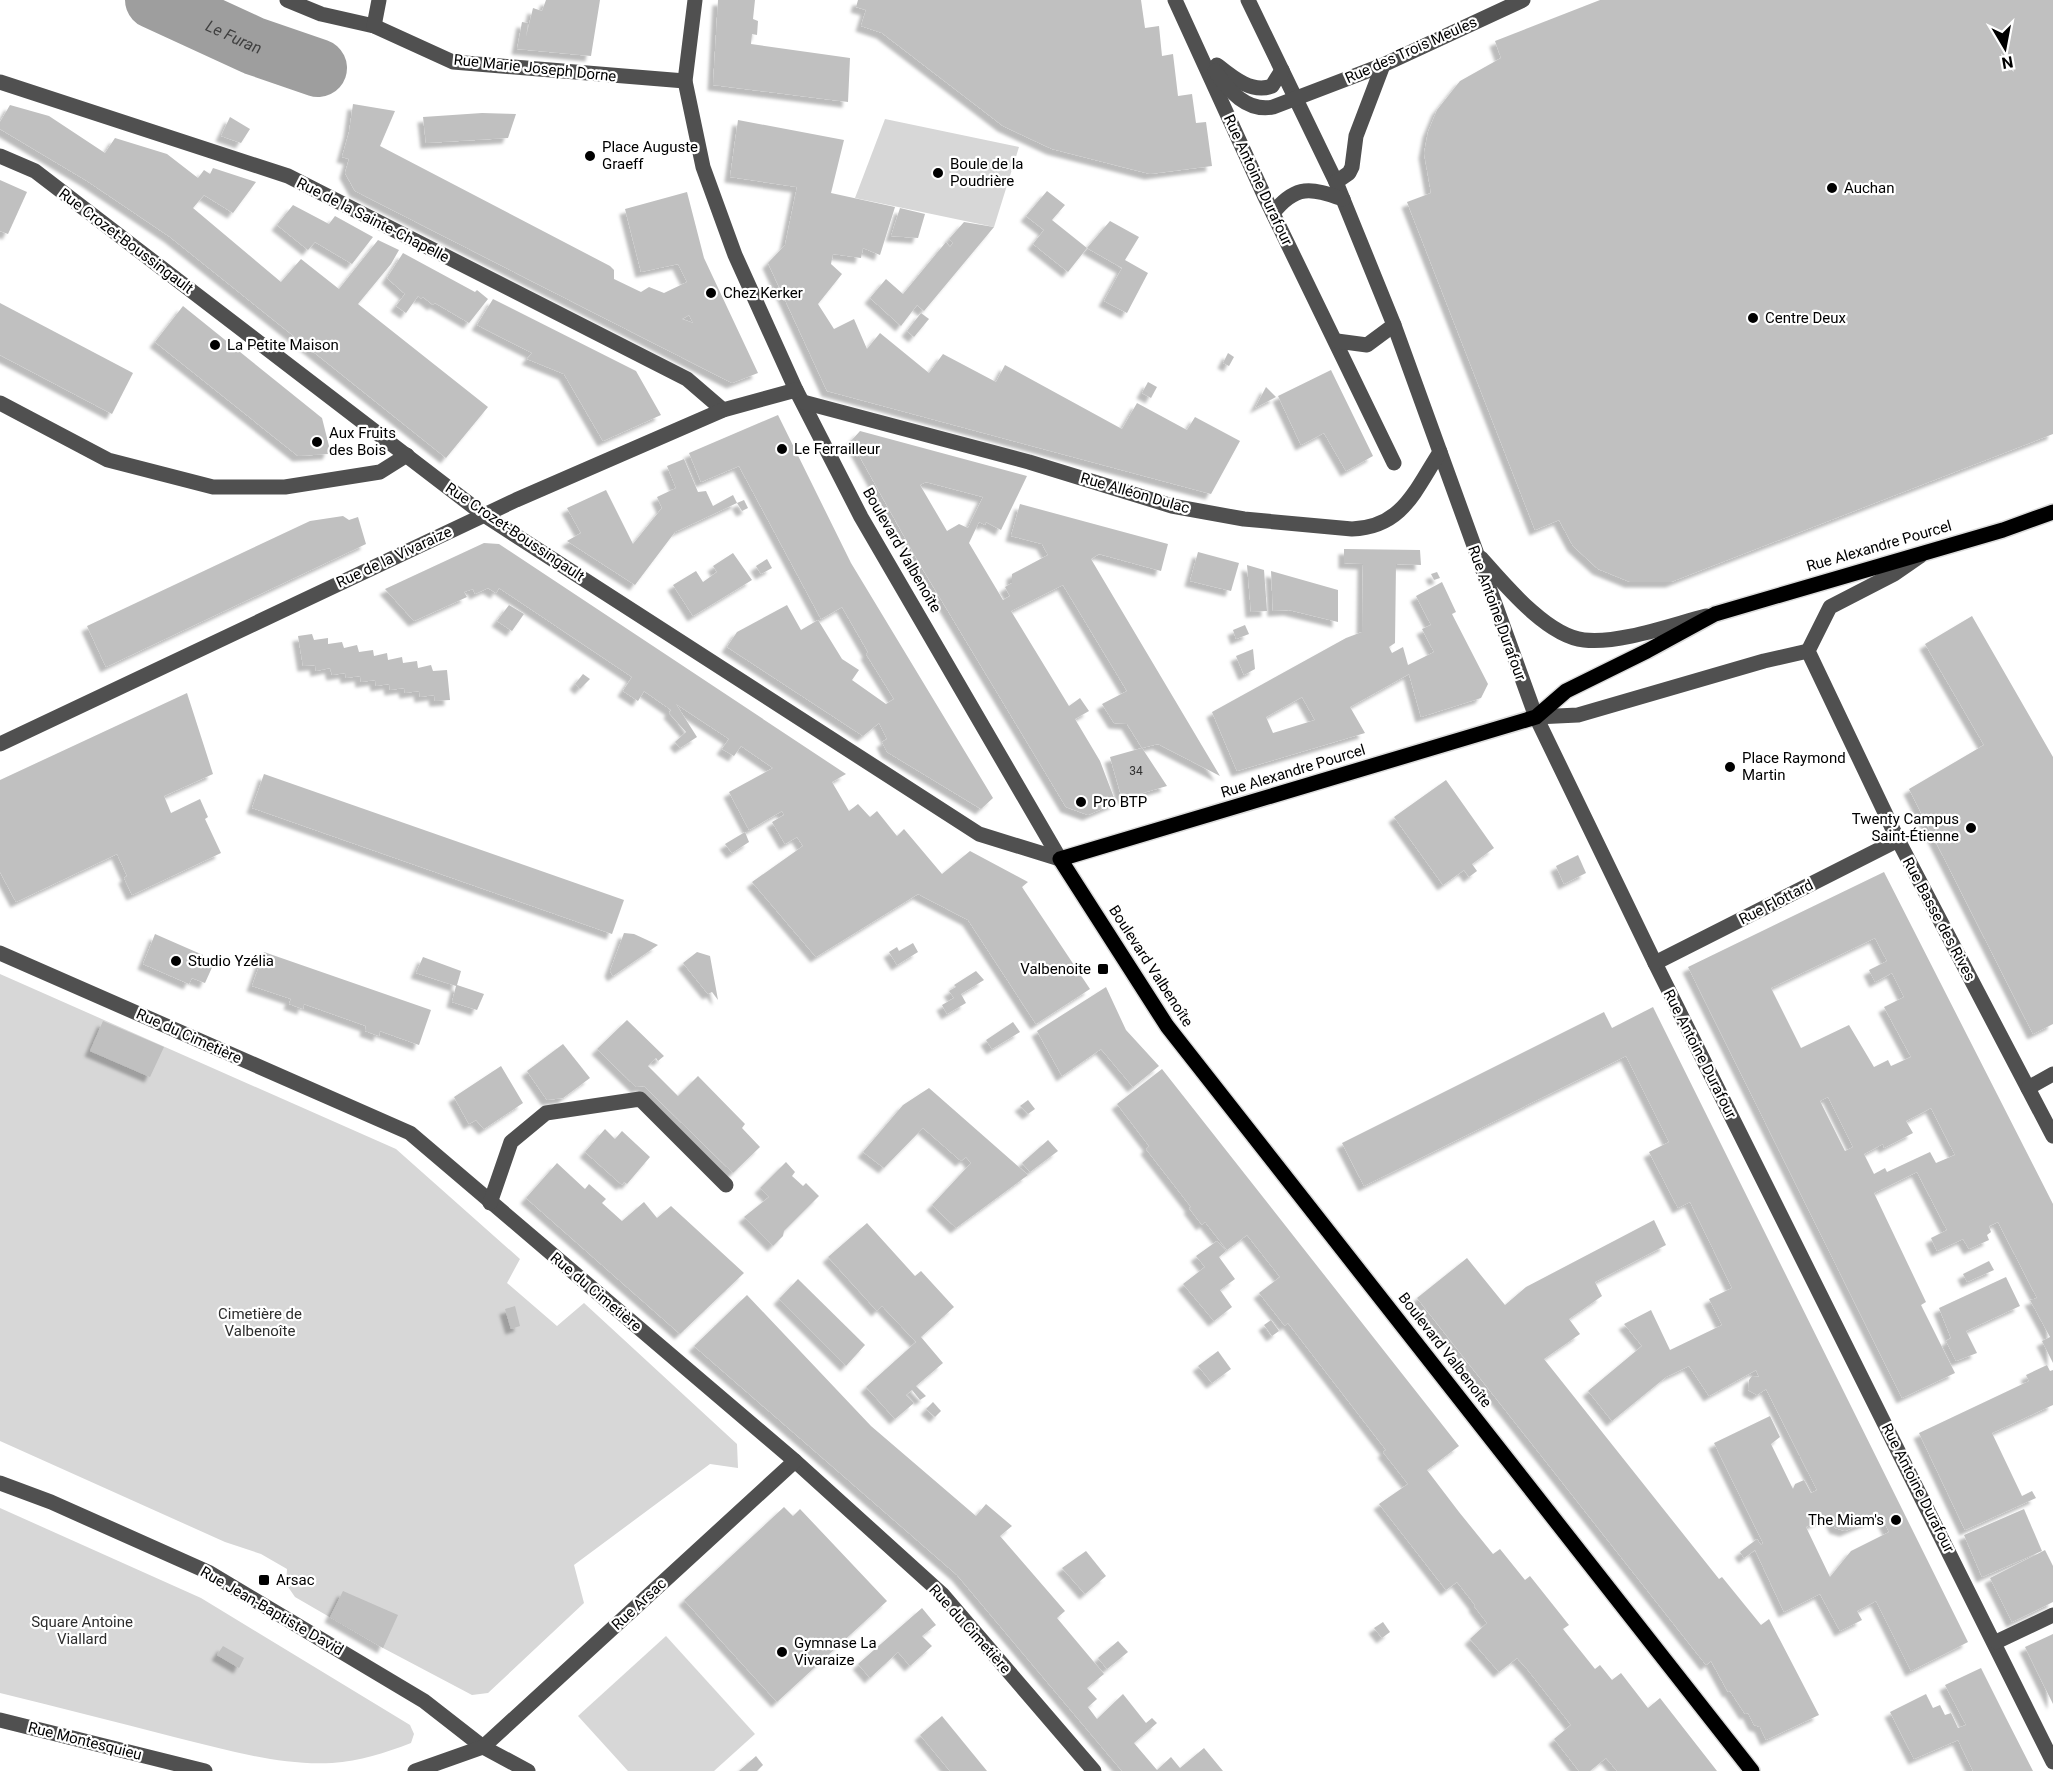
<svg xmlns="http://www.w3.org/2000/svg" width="2053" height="1771" font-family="Roboto,sans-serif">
	<defs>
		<filter id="shadow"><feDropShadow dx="-5.5" dy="5.5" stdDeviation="1.5" flood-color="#0004"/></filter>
	</defs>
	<rect width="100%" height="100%" fill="#fff"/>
	<!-- green -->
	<g fill="#d7d7d7">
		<path d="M885,119L1019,147L994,227L855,198Z"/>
		<path d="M0,974L396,1149L520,1259L507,1283L557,1326L584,1303L737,1444L738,1468L710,1464L574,1565L584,1603L488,1693L472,1695L383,1648L295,1597L286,1584L287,1569L261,1554L225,1542L0,1441Z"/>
		<path d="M0,1508L201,1598L410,1725L414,1734L411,1743C385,1753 360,1761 332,1763C279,1766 224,1749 174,1737C116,1722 58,1707 0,1693Z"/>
		<path d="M666,1636L755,1734L714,1771H628L578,1716Z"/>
	</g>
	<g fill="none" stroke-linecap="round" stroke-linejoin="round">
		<!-- river -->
		<path stroke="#9e9e9e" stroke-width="58" id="s1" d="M154,0L254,46L318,68"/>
	</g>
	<!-- building -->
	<g fill="#c0c0c0" fill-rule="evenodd" filter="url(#shadow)">
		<path d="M546,0H600L591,56L517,49L522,22L528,23L526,37L533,8L542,11Z"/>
		<path d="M718,0H755L753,19L758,21L757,35L752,34L751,44L850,58L848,102L713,85Z"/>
		<path d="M858,0H1141L1145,28L1159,26L1162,56L1173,54L1178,96L1192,94L1196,123L1206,122L1212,166L1150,174L1052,149L1003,126L882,33L861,26L866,10L856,7Z"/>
		<path d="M1600,0H2053V434L1671,582H1630L1598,569L1573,546L1559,520L1535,530L1407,202L1431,193L1424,153L1428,132L1437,110L1460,81L1501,58L1495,41Z"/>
		<path d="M353,104L395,111L380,146L610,266L614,270V279L641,292L649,287L664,293L687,282L678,264L641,272L625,209L687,192L704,258L758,373L732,383L355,191L345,173L349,159L342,157L349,132ZM689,315L693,323L682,319Z"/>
		<path d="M10,105L49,116L105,153L115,138L167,154L198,178L204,170L210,174L213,168L256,182L233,213L204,195L193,208L281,282L301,259L339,289L378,240L399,250L391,264L358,304L488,407L446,458L170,237L87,181L0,129V122Z"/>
		<path d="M482,113L516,114L508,138L426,143L423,117Z"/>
		<path d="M230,117L250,129L241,143L221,136Z"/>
		<path d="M738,120L844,140L831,193L895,207L880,255L863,248L861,258L833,254L831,264L842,274L818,304L834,329L854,319L867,349L880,333L929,373L943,354L996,382L1005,365L1122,429L1137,403L1187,430L1195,417L1240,441L1211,494L827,391L768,263L785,245L797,187L730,177Z"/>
		<path d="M0,180L27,192L8,234L0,231Z"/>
		<path d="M1047,191L1065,205L1052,220L1087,248L1110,221L1139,237L1125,260L1148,273L1127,313L1104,301L1122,268L1087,248L1068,272L1033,244L1044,230L1026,216Z"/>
		<path d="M293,205L329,224L335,216L373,237L352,264L315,242L308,250L277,225Z"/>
		<path d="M900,208L925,214L918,238L891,236Z"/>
		<path d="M964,222L994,227L924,311L917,305L901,326L870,298L886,279L903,294L946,242L950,247L953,243L949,239Z"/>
		<path d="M403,253L475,292L477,290L488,299L469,323L435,303L433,305L423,297L421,299L418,296L406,313L396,306L405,294L387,278Z"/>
		<path d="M493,299L636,371L661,415L603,441L564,374L527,359L532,353L477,325Z"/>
		<path d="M0,303L133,373L112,414L0,355Z"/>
		<path d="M183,306L322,418L330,450L328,454L298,456L155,342Z"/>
		<path d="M921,313L929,319L914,337L907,331Z"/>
		<path d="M1228,353L1234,357L1229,366L1223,363Z"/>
		<path d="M1331,370L1373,456L1346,471L1324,433L1301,445L1278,396Z"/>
		<path d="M1148,382L1157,387L1151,398L1142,393Z"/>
		<path d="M1266,387L1276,397L1255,408Z"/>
		<path d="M778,415L851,563L993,798L981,809L887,752L882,742L887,739L879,723L863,736L727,647L737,632L787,605L801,630L818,620L842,659L859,670L852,680L886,704L894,699L866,654L868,652L842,607L821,619L739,466L701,482L689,453Z"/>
		<path d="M860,431L1027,476L1001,530L986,522L985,525L979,522L969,543L1003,600L1010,596L1005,587L1012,583V574L1048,555L1042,544L1011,536L1020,504L1168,544L1161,571L1099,554L1091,559L1220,776L1158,744L1142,748L1167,786L1122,799L1110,757L1142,748L1127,724L1114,723L1102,704L1127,691L1063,585L1011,611L1069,706L1080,698L1089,711L1075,719L1100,761L1116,803L1088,815L1066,807L919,563L851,441ZM926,482L983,497L968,528L959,524L947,531L920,485Z"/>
		<path d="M684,459L698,492L706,491L713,506L733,495L737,503L675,532L635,585L567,541L581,533L567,508L606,490L633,544L662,508L657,497L676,488L667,466Z"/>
		<path d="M744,500L748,508L742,511L737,503Z"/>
		<path d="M343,516L349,520L358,517L366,544L106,667L87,626L310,521Z"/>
		<path d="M484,543L499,544L846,774L832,782L849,811L858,804L870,817L877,811L897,836L904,829L942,874L970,851L1028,882L1022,887L1090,989L1036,1024L968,920L918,894L816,957L752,882L803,846L797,837L785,844L772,822L784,815L782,811L749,830L729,792L773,768L741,746L734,756L722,749L729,739L676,704L697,737L680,748L675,742L686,732L669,713L671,710L644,691L638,701L623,691L632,677L499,588L496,593L488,588L475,594L473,589L464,592L467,597L414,621L385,589Z"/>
		<path d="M1344,549L1420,550L1421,565L1396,564L1395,643L1389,647L1392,653L1403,647L1408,665L1434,652L1422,629L1431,625L1416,596L1442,582L1456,612L1452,614L1488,684L1481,698L1421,717L1409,674L1350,707L1365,733L1237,771L1212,712L1346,638L1362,632L1363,564L1344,563ZM1302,697L1315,720L1273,733L1266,717Z"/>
		<path d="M1198,552L1239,563L1231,591L1190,581Z"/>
		<path d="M733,553L752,580L693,616L673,585L696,571L703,582L717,572L713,566Z"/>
		<path d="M767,559L772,568L761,574L756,566Z"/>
		<path d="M1247,565L1264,570L1267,611L1251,612Z"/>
		<path d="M1271,571L1338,590V622L1289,610L1273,611Z"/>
		<path d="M1437,572L1440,578L1434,580L1431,574Z"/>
		<path d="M509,605L524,614L512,631L497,621Z"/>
		<path d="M1972,616L2053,757V1024L2033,1034L1909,789L1984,745L1925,644Z"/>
		<path d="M1245,625L1249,634L1236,639L1233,630Z"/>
		<path d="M312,634L314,640L328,638V644L342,642L344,648L357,645L359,652L373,650L374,656L387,653L388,660L402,657L403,663L417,661L418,668L431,665L433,671L447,670L450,700L435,701L434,695L420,697L419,691L405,693L404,688L390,690L389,684L376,686L375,680L361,682L360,676L346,678L345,673L332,675L330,668L316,671L315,665L303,666L298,636Z"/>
		<path d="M1253,649L1255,669L1244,675L1236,656Z"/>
		<path d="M583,674L590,679L580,689L575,684Z"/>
		<path d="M187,693L213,774L164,796L171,813L200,799L208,817L205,819L221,853L132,895L124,878L127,876L117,854L16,902L0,872V780Z"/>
		<path d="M264,774L624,900L612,934L252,808Z"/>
		<path d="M1446,780L1494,848L1472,864L1477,871L1469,877L1464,870L1443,885L1394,817Z"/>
		<path d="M745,832L749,842L732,853L725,844Z"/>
		<path d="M1578,855L1586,873L1564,884L1556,866Z"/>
		<path d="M1884,872L2053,1204V1363L2042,1341L2050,1337L2030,1300L2037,1298L1998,1222L1989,1226L1991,1232L1987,1235L1989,1240L1969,1249L1963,1239L1937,1251L1931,1238L1947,1230L1917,1172L1874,1193L1926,1302L1921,1305L1955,1373L1902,1398L1688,967ZM1875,938L1887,961L1869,970L1875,982L1892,973L1904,997L1884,1007L1911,1057L1891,1066L1888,1060L1874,1067L1849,1025L1801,1048L1771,988ZM1828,1097L1853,1147L1845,1151L1820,1101ZM1931,1108L1955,1155L1936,1163L1930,1152L1887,1172L1885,1168L1874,1174L1864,1154L1883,1144L1884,1148L1913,1133L1906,1121Z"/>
		<path d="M624,933L634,934L658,945L613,976L610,971Z"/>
		<path d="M155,934L203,955L201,958L214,963L205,983L192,978L189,984L143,964Z"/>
		<path d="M913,943L918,952L897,965L889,952L897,947L899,951Z"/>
		<path d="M264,952L431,1010L419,1045L380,1031L379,1036L365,1031L366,1026L304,1004L303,1009L289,1004L291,999L252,986Z"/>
		<path d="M697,952L710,956L718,1000L712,992L708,994L683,963Z"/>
		<path d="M423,957L461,971L457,985L484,994L477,1010L452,1002L456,986L416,973Z"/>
		<path d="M976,971L984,980L961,994L966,1003L947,1014L942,1005L954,998L949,991L956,987L954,985Z"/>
		<path d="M1106,987L1126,1030L1159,1066L1133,1087L1101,1049L1062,1076L1037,1031Z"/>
		<path d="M1653,1007L1968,1642L1911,1671L1876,1601L1857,1611L1862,1620L1840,1631L1820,1594L1784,1612L1755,1550L1744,1558L1740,1552L1757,1539L1761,1545L1763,1543L1714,1443L1770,1416L1780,1437L1771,1444L1793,1489L1795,1484L1804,1480L1811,1493L1817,1490L1766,1389L1757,1395L1748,1390L1749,1380L1752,1376L1759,1377L1756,1370L1709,1396L1689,1366L1666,1377L1612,1421L1588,1391L1642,1346L1624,1324L1651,1310L1670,1350L1722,1325L1709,1299L1732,1288L1690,1202L1678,1208L1649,1152L1669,1142L1626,1056L1364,1186L1342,1143L1604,1012L1612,1028ZM1829,1516L1835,1528L1845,1531L1881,1516L1889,1532L1851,1551L1830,1577L1806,1527Z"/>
		<path d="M627,1020L664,1056L658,1061L656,1058L648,1066L678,1096L698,1076L745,1124L742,1128L760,1147L733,1173L644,1086L636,1087L597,1049Z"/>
		<path d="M103,1021L164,1047L150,1077L90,1051Z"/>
		<path d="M1013,1022L1020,1032L992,1049L986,1040Z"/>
		<path d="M563,1044L590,1078L563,1098L547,1100L527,1071Z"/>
		<path d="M501,1066L523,1103L484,1129L476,1120L469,1124L454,1097Z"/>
		<path d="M1162,1069L1459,1446L1427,1470L1459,1512L1493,1554L1500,1549L1525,1580L1530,1576L1569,1625L1563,1629L1595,1669L1600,1665L1612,1680L1621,1673L1648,1708L1660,1698L1717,1771H1617L1606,1758L1590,1771H1579L1554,1739L1571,1725L1527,1669L1517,1658L1499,1672L1470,1639L1487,1623L1474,1606L1475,1605L1457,1582L1446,1590L1379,1504L1408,1484L1383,1452L1386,1450L1288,1323L1285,1326L1259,1293L1280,1277L1247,1235L1227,1250L1205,1222L1202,1225L1189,1208L1191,1207L1146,1149L1149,1146L1117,1104Z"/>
		<path d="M929,1088L1028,1175L956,1228L932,1205L971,1163L966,1157L961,1161L923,1128L884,1168L863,1152L903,1105Z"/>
		<path d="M1028,1100L1035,1109L1028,1114L1020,1106Z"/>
		<path d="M605,1129L615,1139L622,1131L650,1157L627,1184L624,1182L622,1185L585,1152Z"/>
		<path d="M1048,1140L1058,1151L1030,1172L1022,1163Z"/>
		<path d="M786,1162L795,1172L792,1176L803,1186L806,1183L819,1196L784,1231L783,1236L773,1246L744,1217L769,1197L760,1188Z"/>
		<path d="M557,1163L585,1189L589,1184L606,1199L602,1203L622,1221L644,1202L657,1218L671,1206L744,1273L680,1334L526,1198Z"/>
		<path d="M1654,1220L1666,1245L1595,1282L1602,1296L1569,1319L1580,1334L1544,1359L1719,1579L1722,1577L1761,1625L1769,1619L1819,1715L1766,1740L1760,1727L1754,1725L1748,1713L1745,1714L1730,1691L1728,1692L1711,1661L1706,1665L1417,1298L1467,1258L1505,1305L1526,1287Z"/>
		<path d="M867,1223L915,1276L921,1271L954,1307L921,1337L943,1363L916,1386L926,1396L920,1400L912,1390L906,1395L914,1403L895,1419L866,1387L916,1342L882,1306L877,1311L828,1257Z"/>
		<path d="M1217,1241L1226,1251L1219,1257L1235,1279L1220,1290L1232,1307L1214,1321L1183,1284L1205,1267L1196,1256Z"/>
		<path d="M1989,1261L1994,1270L1967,1282L1963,1274Z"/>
		<path d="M2006,1277L2020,1306L1966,1331L1977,1353L1956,1361L1946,1341L1951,1338L1939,1308Z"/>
		<path d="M798,1279L865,1345L846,1366L779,1299Z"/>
		<path d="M747,1295L871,1426L976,1516L986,1504L1012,1526L1000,1536L1065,1611L1057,1618L1104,1674L1087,1688L1097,1699L1088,1707L1097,1719L1123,1694L1146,1723L1152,1718L1157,1723L1134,1743L1157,1770L1171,1757L1180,1768L1204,1748L1223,1771H1122L957,1575L694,1346Z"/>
		<path d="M515,1306L520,1326L511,1329L505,1309Z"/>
		<path d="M1271,1320L1279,1331L1272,1336L1264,1325Z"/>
		<path d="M1218,1351L1231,1369L1212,1383L1198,1366Z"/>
		<path d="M2047,1365L2050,1371L2053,1370V1405L1992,1433L2022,1496L2032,1491L2036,1498L1965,1530L1919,1433L2029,1381L2026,1375Z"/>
		<path d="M933,1402L941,1411L935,1417L926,1409Z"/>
		<path d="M784,1507L793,1516L800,1509L887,1601L777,1702L684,1600Z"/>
		<path d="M2024,1509L2042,1551L1982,1577L1964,1535Z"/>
		<path d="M2045,1550L2053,1566V1602L2012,1622L1990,1578Z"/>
		<path d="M1086,1551L1106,1576L1085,1594L1062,1568Z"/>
		<path d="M343,1591L398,1615L383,1648L330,1617Z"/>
		<path d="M922,1608L936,1625L922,1636L932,1646L910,1666L898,1652L870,1678L858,1664Z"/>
		<path d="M1383,1622L1390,1632L1382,1638L1374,1628Z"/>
		<path d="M2053,1634V1704L2025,1647Z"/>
		<path d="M1118,1641L1128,1652L1107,1669L1098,1658Z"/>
		<path d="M223,1646L244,1658L239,1668L217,1655Z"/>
		<path d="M1981,1668L2006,1718L2033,1771H1973L1958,1740L1914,1759L1890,1712L1926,1694L1933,1708L1940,1705L1945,1715L1951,1713L1958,1728L1966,1725L1945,1685Z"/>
		<path d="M942,1716L987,1771H950L920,1735Z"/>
		<path d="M756,1756L763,1765L757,1771H739Z"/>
	</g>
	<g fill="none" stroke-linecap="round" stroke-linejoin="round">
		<defs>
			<path id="major" d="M1752,1771L1167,1026L1060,859L1536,717L1566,691L1647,651L1715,614L2003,530L2053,512"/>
		</defs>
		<!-- major casing -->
		<use href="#major" stroke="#dbdbdb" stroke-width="18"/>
		<!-- minor -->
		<g stroke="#505050" stroke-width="15">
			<path d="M287,0L321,14L374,26L453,62L685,81"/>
			<path d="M695,0L685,81L703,167L735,255L796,390L861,517L1060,859"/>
			<path d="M1175,0L1264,195L1394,463"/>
			<path d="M1248,0L1336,182L1394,325L1536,717L1655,963L2053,1762"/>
			<path d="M374,26L379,0"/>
			<path d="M1217,65C1232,77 1252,94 1272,86L1282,70"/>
			<path d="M1215,71C1229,91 1247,112 1273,107L1383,65L1523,0"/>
			<path d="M0,82L288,176L687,379L723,410"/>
			<path d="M0,156L35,171L484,515L979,834L1060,859"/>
			<path d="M1336,182L1349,173L1352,167L1356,136L1383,65"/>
			<path d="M1273,213C1296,184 1311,188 1343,199"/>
			<path d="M1337,341L1367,345L1394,325"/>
			<path d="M803,402L1029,462L1172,506L1244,519L1352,529C1403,527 1415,490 1440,452"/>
			<path d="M0,403L108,460L213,487H285L380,472L407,455"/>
			<path d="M1920,556L1894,574L1830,607L1808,651L1898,840L2053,1136"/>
			<path d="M1481,558C1505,585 1547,636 1584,640C1620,644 1671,625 1706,616"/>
			<path d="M1536,717L1578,715L1764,661L1808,651"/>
			<path d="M0,744L516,500L723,410L796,390"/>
			<path d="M0,953L410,1133L795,1461L942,1594L1094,1771"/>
			<path d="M1655,963L1898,840"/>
			<path d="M2028,1088L2053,1074"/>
			<path d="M490,1203L511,1142L546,1113L640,1099L726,1185"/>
			<path d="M0,1483L51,1502L208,1572L424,1701L483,1747L528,1771"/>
			<path d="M1996,1642L2053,1615"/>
			<path d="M0,1720L205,1771"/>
			<path d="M415,1771L483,1747L795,1461"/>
		</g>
		<!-- major -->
		<use href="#major" stroke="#000" stroke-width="15"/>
	</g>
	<!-- markers -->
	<g fill="#000" stroke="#fff" stroke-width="2">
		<circle cx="590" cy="156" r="6"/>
		<circle cx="938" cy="173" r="6"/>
		<circle cx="1832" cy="188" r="6"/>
		<circle cx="711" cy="293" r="6"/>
		<circle cx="1753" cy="318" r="6"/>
		<circle cx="215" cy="345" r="6"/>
		<circle cx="317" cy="442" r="6"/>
		<circle cx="782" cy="449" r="6"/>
		<circle cx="1730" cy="767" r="6"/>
		<circle cx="1081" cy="802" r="6"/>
		<circle cx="1971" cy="828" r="6"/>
		<circle cx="176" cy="961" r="6"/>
		<rect x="1097" y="963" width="12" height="12" rx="3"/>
		<circle cx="1896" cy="1520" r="6"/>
		<rect x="258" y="1574" width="12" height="12" rx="3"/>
		<circle cx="782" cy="1652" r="6"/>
	</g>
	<g text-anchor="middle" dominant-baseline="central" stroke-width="4.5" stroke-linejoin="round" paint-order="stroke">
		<!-- number labels -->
		<g font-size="12" fill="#303030">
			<text x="1136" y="771">34</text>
		</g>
		<!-- street labels -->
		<g font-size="15" fill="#000" stroke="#fff">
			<text transform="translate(1411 50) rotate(-24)">Rue des Trois Meules</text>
			<text transform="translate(535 68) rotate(6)">Rue Marie Joseph Dorne</text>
			<text transform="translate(1258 180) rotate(65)">Rue Antoine Durafour</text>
			<text transform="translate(373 220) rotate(27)">Rue de la Sainte-Chapelle</text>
			<text transform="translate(126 241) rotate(37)">Rue Crozet-Boussingault</text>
			<text transform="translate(1135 493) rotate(16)">Rue Alléon Dulac</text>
			<text transform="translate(515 532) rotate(34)">Rue Crozet-Boussingault</text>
			<text transform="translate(1879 546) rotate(-16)">Rue Alexandre Pourcel</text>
			<text transform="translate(902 550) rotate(60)">Boulevard Valbenoîte</text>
			<text transform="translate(394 557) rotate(-25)">Rue de la Vivaraize</text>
			<text transform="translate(1497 613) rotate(70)">Rue Antoine Durafour</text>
			<text transform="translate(1293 771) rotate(-17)">Rue Alexandre Pourcel</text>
			<text transform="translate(1776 902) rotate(-27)">Rue Flottard</text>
			<text transform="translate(1939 919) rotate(62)">Rue Basse des Rives</text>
			<text transform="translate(1151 966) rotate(57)">Boulevard Valbenoîte</text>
			<text transform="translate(189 1036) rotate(24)">Rue du Cimetière</text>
			<text transform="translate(1700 1054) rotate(63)">Rue Antoine Durafour</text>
			<text transform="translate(596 1292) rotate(40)">Rue du Cimetière</text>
			<text transform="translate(1445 1350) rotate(52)">Boulevard Valbenoîte</text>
			<text transform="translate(1918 1488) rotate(63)">Rue Antoine Durafour</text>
			<text transform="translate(639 1604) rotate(-43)">Rue Arsac</text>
			<text transform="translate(272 1611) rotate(30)">Rue Jean-Baptiste David</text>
			<text transform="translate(970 1629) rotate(48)">Rue du Cimetière</text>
			<text transform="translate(85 1741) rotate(14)">Rue Montesquieu</text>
		</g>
		<!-- poi labels -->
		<g font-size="15" fill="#000" stroke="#fff" text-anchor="start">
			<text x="602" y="147">Place Auguste<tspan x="602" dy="17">Graeff</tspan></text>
			<text x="950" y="164">Boule de la<tspan x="950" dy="17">Poudrière</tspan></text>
			<text x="1844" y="188">Auchan</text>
			<text x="723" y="293">Chez Kerker</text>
			<text x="1765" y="318">Centre Deux</text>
			<text x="227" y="345">La Petite Maison</text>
			<text x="329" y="433">Aux Fruits<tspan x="329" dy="17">des Bois</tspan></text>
			<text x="794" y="449">Le Ferrailleur</text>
			<text x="1742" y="758">Place Raymond<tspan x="1742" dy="17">Martin</tspan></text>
			<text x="1093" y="802">Pro BTP</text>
			<text x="1959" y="819" text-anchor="end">Twenty Campus<tspan x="1959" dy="17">Saint-Étienne</tspan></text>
			<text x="188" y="961">Studio Yzélia</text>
			<text x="1091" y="969" text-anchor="end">Valbenoite</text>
			<text x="1884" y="1520" text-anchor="end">The Miam's</text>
			<text x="276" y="1580">Arsac</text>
			<text x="794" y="1643">Gymnase La<tspan x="794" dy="17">Vivaraize</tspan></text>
		</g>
		<!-- park labels -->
		<g font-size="15" fill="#2e2e2e" stroke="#fff">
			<text x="260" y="1314">Cimetière de<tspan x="260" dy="17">Valbenoîte</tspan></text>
			<text x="82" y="1622">Square Antoine<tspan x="82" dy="17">Viallard</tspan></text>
		</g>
		<!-- water labels -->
		<g font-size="16" font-style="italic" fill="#3f3f3f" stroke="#fff">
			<text stroke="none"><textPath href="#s1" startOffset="88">Le Furan</textPath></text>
		</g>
	</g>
	<!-- north arrow -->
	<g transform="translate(2005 48) rotate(170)" stroke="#ffffff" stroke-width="4.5" paint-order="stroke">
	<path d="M0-4.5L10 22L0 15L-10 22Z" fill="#000000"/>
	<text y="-9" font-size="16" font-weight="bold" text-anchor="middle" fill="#000000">N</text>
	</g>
</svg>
